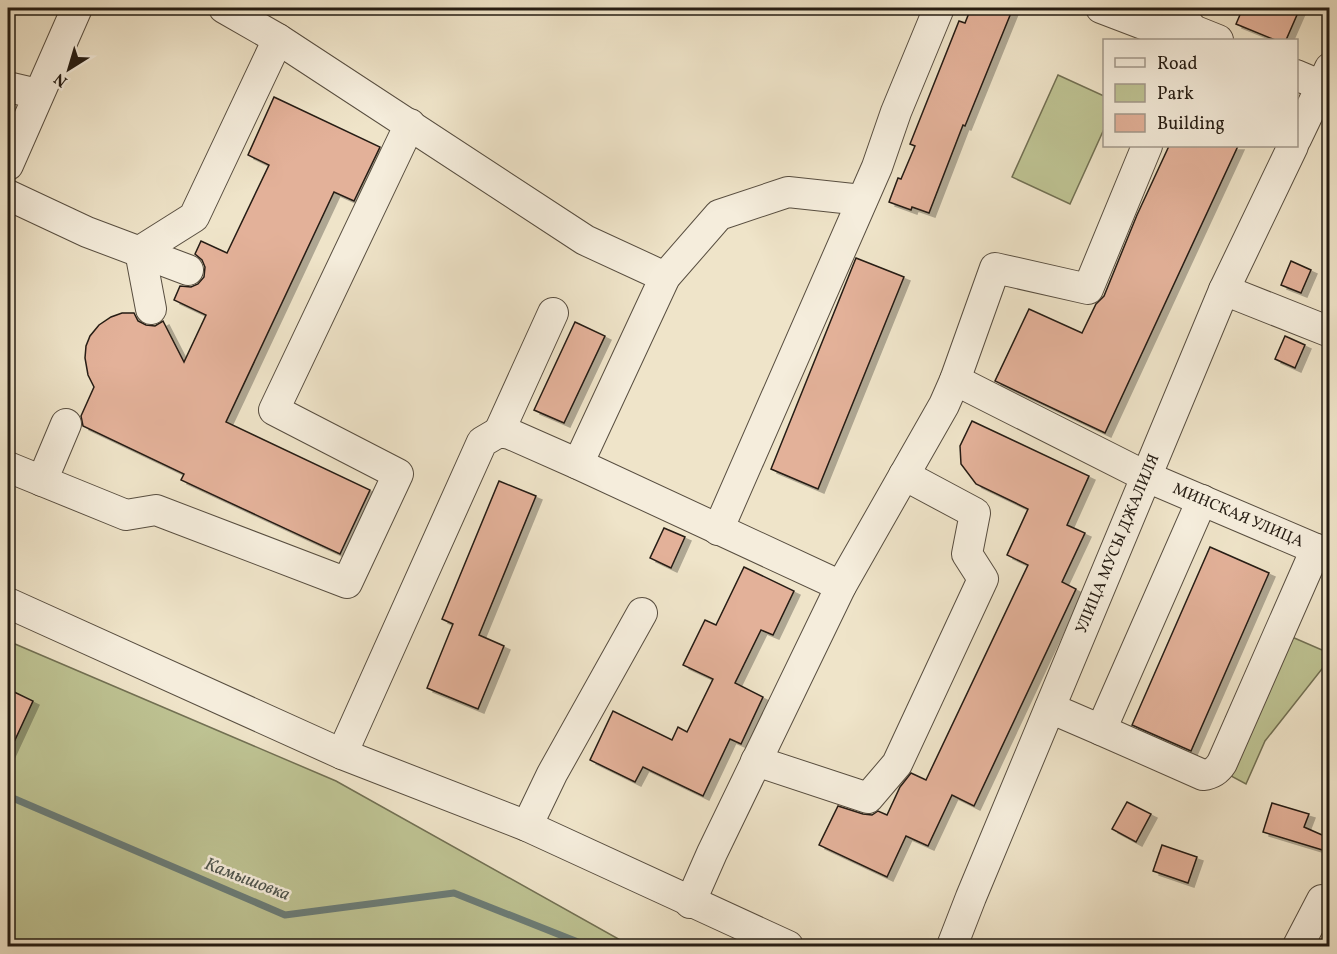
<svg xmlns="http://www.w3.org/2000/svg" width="1337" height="954" font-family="Vollkorn,serif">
	<defs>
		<filter id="shadow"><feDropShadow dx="6" dy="4" stdDeviation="0" flood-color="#0004"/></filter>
	</defs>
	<rect width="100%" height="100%" fill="#efe4c9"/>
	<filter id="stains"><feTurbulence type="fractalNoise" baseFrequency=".00333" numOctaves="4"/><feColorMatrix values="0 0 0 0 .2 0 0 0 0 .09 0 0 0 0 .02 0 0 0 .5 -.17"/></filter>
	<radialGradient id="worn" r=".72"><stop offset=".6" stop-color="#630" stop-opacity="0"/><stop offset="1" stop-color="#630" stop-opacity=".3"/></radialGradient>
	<!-- green -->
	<g fill="#bec393" stroke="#727053" stroke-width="1.5">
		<path d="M1058,75L1104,96V129L1070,204L1012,177Z"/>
		<path d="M1292,637L1329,653V660L1265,741L1246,784L1231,776Z"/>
		<path d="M8,641L336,781L631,946H8Z"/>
	</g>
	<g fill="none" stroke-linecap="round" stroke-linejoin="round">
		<!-- stream -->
		<path stroke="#6c7d78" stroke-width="7" d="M8,796L285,915L454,893L588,946"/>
	</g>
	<!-- building -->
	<g fill="#e3b199" stroke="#251c13" stroke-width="1.5" filter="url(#shadow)">
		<path d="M971,8H1013L965,126L963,125L929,213L912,207L911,210L889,202L898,178L901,179L915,146L910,144L959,21L965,23Z"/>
		<path d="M1243,8H1300L1286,40H1275L1236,24Z"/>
		<path d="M274,97L380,147L354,201L334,192L226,422L370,490L340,554L181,480L184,474L83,426L81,416L94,387L88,375L85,358L86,346L90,336L99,325L111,317L122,313H134L138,321L146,325L155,326L163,321L184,362L206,315L174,300L180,286L191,287L198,284L204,277L205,267L202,260L195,254L201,241L227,253L269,165L248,155Z"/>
		<path d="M1169,146H1238L1105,433L995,381L1029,309L1082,333L1096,304L1104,296L1137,215Z"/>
		<path d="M856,258L904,277L818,489L771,469Z"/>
		<path d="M1291,261L1311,270L1301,293L1281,285Z"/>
		<path d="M575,322L605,336L564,423L534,410Z"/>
		<path d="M1285,336L1305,345L1295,368L1275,359Z"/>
		<path d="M972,421L1089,476L1067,525L1085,533L1062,582L1076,589L974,806L952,795L928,846L906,836L887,877L819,845L838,806L863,814L872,815L878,811L887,815L900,787L911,773L926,780L1028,565L1007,555L1028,509L976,484L961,464L960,446Z"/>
		<path d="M499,481L536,496L479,635L504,646L478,709L427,688L453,624L442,619Z"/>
		<path d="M664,528L685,537L671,568L650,558Z"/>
		<path d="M1210,547L1269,573L1191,751L1132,725Z"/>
		<path d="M744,567L794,591L773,635L761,630L735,683L763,697L741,744L730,739L703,796L643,767L635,782L590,760L613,711L672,740L678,727L687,732L713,679L683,665L705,620L716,625Z"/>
		<path d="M8,689L33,701L8,755Z"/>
		<path d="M1127,802L1151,814L1136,842L1112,829Z"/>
		<path d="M1272,803L1309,814L1304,827L1329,838V852L1263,832Z"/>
		<path d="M1162,845L1197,857L1188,883L1153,871Z"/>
	</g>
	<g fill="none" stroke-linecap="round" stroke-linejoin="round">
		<defs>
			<g id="minor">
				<path d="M224,8L278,39L585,240L665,277"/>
				<path d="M1101,8L1185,40"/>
				<path d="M1175,8L1193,30L1218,40"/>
				<path d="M1296,75L1322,86"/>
				<path d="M8,87L38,94"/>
				<path d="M1296,139L1330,68"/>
				<path d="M8,165L77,8"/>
				<path d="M8,195L87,232L188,270"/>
				<path d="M1224,290L1330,332"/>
				<path d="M151,309L140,251L194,217L278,39"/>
				<path id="s1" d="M955,380L1147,477L1330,555"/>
				<path d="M499,432L553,313"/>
				<path d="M578,464L665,277L719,215L788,192L862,200"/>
				<path d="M8,467L126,515L156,510L347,583L398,474L274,410L410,124"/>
				<path d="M42,481L66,424"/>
				<path d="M718,530L877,167L896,112L939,8"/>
				<path d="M8,603L342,754L527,826L788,946"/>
				<path d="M1050,708L1101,730L1202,500"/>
				<path d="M1101,730L1203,775C1212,774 1217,771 1222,763L1316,549"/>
				<path d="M342,754L482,442L499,432L510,434L578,464L841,586"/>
				<path d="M756,761L868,798L897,764L983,579L967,554L975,513L904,475"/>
				<path d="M527,826L552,774L642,613"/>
				<path d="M690,903L712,853L841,586L944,405L955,380L995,268L1088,289L1147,146"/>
				<path id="s2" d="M952,946L971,897L1224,290L1293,146"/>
				<path d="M1298,946L1322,900L1330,904"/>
			</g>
		</defs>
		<!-- minor casing -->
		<use href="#minor" stroke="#584e40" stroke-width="32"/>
		<!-- minor -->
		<use href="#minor" stroke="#f5eddc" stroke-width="30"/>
	</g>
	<g text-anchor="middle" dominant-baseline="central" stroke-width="5" stroke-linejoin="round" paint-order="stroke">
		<!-- street labels -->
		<g font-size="16" fill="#251c13" stroke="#f5eddc">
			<text stroke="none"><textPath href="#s1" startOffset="314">МИНСКАЯ УЛИЦА</textPath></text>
			<text stroke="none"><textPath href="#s2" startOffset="435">УЛИЦА МУСЫ ДЖАЛИЛЯ</textPath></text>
		</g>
		<!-- water labels -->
		<g font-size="18" font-style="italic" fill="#4e554e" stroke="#f5eddc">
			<text transform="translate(247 880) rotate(21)">Камышовка</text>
		</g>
	</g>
	<!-- margin -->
	<rect width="1337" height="954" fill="none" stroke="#efe4c9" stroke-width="30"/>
	<rect x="9" y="9" width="1319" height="936" fill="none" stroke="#251c13" stroke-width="3"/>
	<rect x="15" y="15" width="1307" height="924" fill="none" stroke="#251c13" stroke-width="1.5"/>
	<!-- legend -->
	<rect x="1103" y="39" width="195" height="108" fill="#f5eddc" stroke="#a2998c" stroke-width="1.5"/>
	<rect x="1115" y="58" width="30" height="9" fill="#f5eddc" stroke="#a2998c" stroke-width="1.5"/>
	<text x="1157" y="69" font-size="18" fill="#251c13">Road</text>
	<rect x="1115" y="84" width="30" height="18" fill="#bec393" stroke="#a2998c" stroke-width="1.5"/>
	<text x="1157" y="99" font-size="18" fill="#251c13">Park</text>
	<rect x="1115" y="114" width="30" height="18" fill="#e3b199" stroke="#a2998c" stroke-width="1.5"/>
	<text x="1157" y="129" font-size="18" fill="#251c13">Building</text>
	<!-- north arrow -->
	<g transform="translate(69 69) rotate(217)" stroke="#f5eddc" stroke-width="4.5" paint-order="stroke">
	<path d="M0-4.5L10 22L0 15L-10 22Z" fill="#251c13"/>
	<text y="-9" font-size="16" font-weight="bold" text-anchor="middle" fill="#251c13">N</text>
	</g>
	<rect width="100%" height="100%" filter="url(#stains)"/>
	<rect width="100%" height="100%" fill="url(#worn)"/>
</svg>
